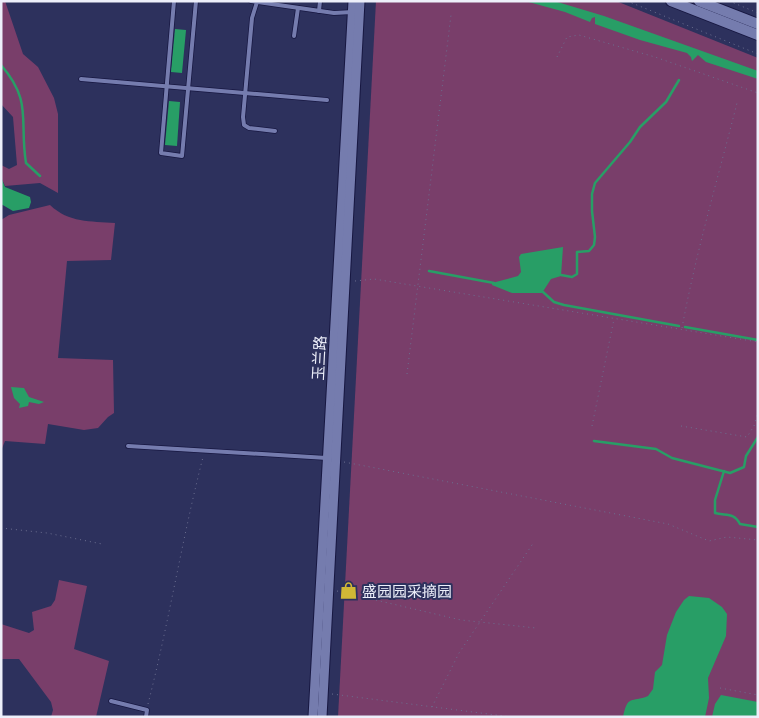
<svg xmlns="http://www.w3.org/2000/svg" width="759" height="718" font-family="'Archivo Narrow','Noto Sans SC',sans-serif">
	<rect width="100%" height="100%" fill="#2d315d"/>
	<!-- green -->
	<g fill="#793e6a">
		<path d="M1,1H5L23,54L38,67L54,98L58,114V193L40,183L5,186L1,177V165L9,169L17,165L13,117L1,104Z"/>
		<path d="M376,1H616L758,58V717H338Z"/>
		<path d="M50,205C69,223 90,221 115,223L111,260L67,261L58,358L113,360L114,413L108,417L98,428L84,430L48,424L45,444L5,441L1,451V220L9,215Z"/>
		<path d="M59,580L87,586L74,649L109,661L96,717H51L53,710L51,702L19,659H1V624L29,633L34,630L32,612L51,606L55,600Z"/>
	</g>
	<!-- water -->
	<g fill="#289e66">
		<path d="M525,1H554L604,16L758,71V79L706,62L698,55L692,61L691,57L687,53L640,40L595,24V17L592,18L590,22L565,12Z"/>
		<path d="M175,29L186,30L182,73L171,72Z"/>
		<path d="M169,101L180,102L177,146L165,145Z"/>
		<path d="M1,177L5,187L30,197L31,202L29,208L13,211L1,204Z"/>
		<path d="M563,247L561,276L551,279L542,293H512L492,285V283L518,276L521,272L519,257L521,254Z"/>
		<path d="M11,387L24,388L29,397L44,402L39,404L29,402L28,406L19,408L20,404L14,398Z"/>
		<path d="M689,596L709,598L722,607L727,614L726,636L708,678L709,698L705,717H623C628,694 631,703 648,696L653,689L655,672L662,665L667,635L676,612L684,600Z"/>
		<path d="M721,695L758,702V717H712L715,704Z"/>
	</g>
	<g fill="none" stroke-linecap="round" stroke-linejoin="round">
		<!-- stream -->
		<g stroke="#289e66" stroke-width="2.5">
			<path d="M1,65C33,102 19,120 26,163L40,176"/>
			<path d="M429,271L494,283"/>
			<path d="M561,275L572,277L577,274V252L589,251L594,245L595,237L592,211V194L595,183L630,142L640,127L666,102L679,80"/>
			<path d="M543,292L554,302L564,305L679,326"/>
			<path d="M685,327L758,340"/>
			<path d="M594,441L656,449L672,458L730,473L744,467L746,456L758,437"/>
			<path d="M724,471L715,500V513C726,516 734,512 740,524L758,527"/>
		</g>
		<defs>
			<g id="service">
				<path d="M174,1L161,153L182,156L196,1"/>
				<path d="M251,1L334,13L353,12"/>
				<path d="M257,2L252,18L243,117L244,125L249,128L275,131"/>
				<path d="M319,11L320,1"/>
				<path d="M294,36L298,8"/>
				<path d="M81,79L327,100"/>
				<path d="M128,446L327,458"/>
				<path d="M111,701L147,710L146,717"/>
			</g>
			<g id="tertiary">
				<path d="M313,717L353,1"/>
				<path d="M322,717L360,1"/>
			</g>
			<g id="secondary">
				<path d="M671,1L758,35"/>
				<path d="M699,1L758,24"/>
			</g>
		</defs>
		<!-- service casing -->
		<use href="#service" stroke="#171741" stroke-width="5.5"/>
		<!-- tertiary casing -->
		<use href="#tertiary" stroke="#171741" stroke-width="11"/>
		<!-- secondary casing -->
		<use href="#secondary" stroke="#171741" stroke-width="12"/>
		<!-- path -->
		<g stroke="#6c6f90" stroke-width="1" stroke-dasharray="1 4" stroke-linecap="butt">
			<path d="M627,1L758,54"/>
			<path d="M729,1L758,13"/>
			<path d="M557,57L567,37L579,35L655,57L758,93"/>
			<path d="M355,281L374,279L758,342"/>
			<path d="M682,328C696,252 718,178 737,103"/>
			<path d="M407,374L451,15"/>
			<path d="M592,426L614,319"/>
			<path d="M681,426L747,437L754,426L758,412"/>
			<path d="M344,462L668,524L709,541L727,537L758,540"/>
			<path d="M1,528L47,533L102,544"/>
			<path d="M337,591L461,620L536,628"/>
			<path d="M720,688L758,695"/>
			<path d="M332,694L512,717"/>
			<path d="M148,704C169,622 182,539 203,457"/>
			<path d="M432,707L459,653L534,542"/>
		</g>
		<!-- service -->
		<use href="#service" stroke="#757cae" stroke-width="4"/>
		<!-- tertiary -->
		<use href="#tertiary" stroke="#757cae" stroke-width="9"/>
		<!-- secondary -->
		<use href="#secondary" stroke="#757cae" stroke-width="10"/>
	</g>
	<!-- icons -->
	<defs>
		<symbol id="shop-bare" viewBox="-9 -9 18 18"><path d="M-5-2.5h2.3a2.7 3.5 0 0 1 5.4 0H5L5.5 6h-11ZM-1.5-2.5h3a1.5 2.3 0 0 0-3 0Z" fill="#d0b736" stroke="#2d315d" stroke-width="2.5" paint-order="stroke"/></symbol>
	</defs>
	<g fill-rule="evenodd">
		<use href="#shop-bare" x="336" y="578" width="25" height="25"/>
	</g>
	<g text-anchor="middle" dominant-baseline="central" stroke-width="4" stroke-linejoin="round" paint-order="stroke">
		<!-- street labels -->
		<g font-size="15" fill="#edeffa" stroke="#2d315d">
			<text transform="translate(319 358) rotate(-87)">玉兰路</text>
		</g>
		<!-- poi labels -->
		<g font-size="15" fill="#edeffa" stroke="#2d315d" text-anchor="start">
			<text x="362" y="591">盛园园采摘园</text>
		</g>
	</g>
	<!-- border -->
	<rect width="759" height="718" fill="none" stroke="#edeffa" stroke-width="5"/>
</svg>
